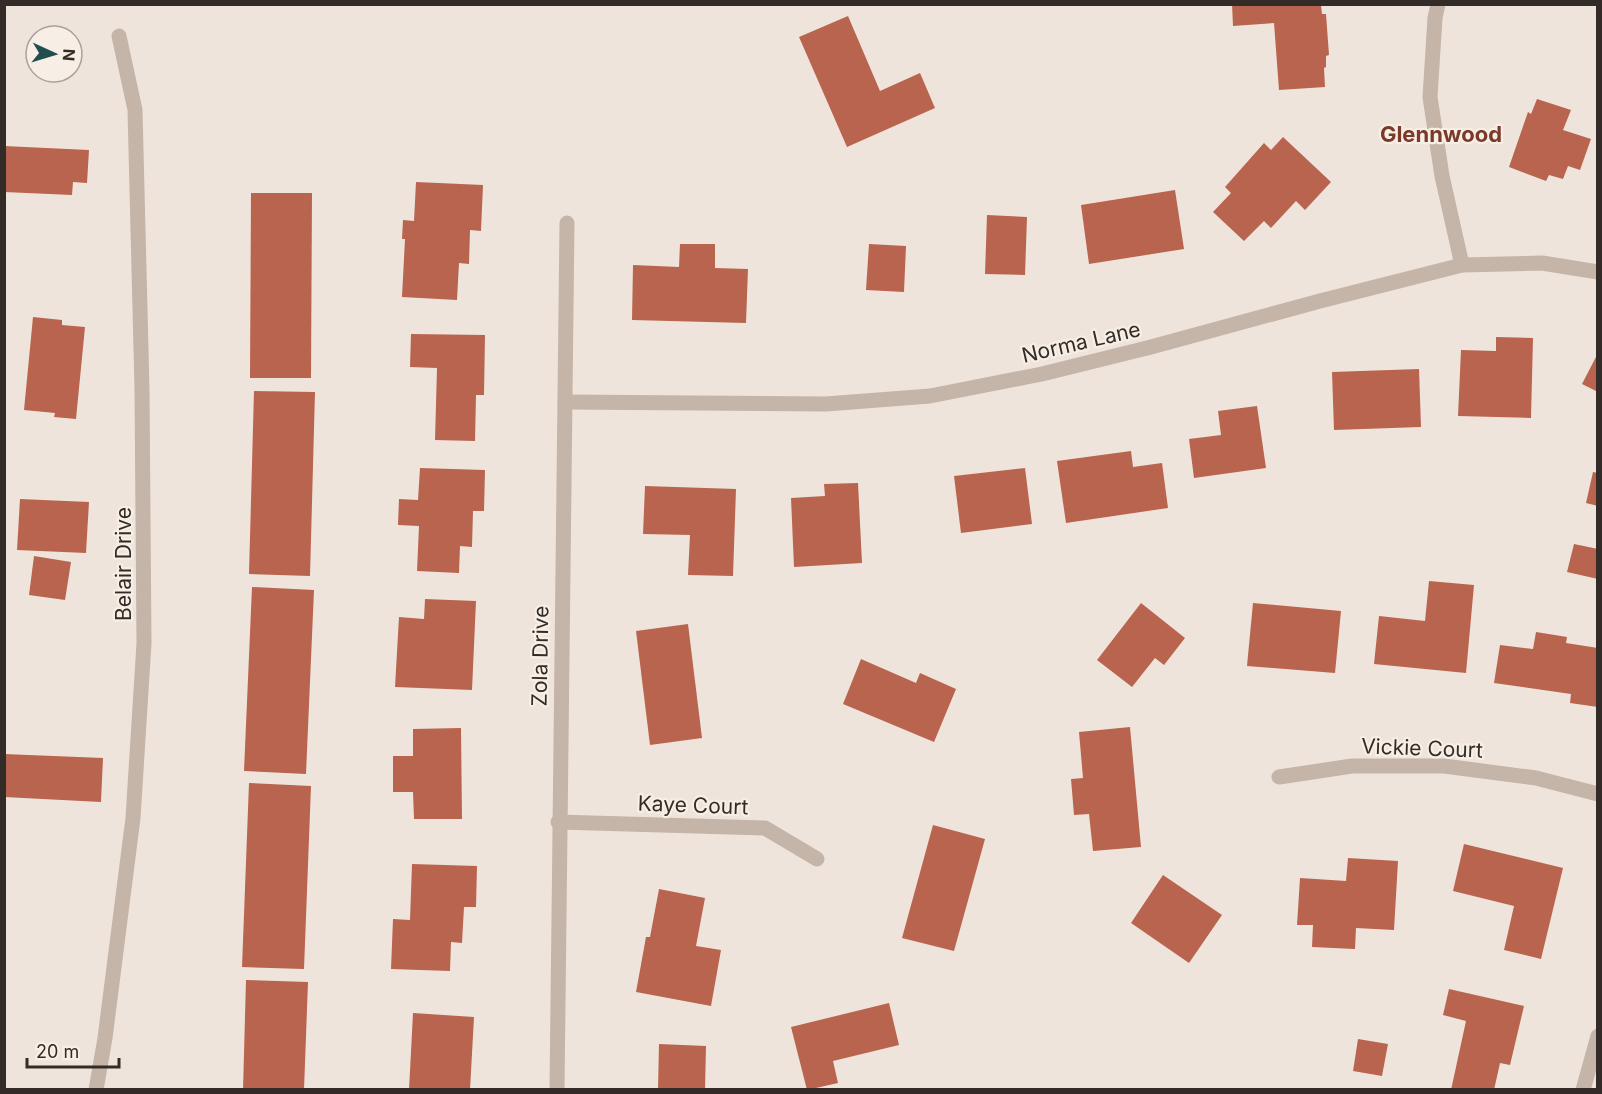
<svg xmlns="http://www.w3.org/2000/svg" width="1602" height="1094" font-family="Inter,sans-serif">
	<rect width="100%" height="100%" fill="#efe4db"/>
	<!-- building -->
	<g fill="#b9644e">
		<path d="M1232,4L1321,5L1322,14H1326L1329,55L1326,56V67L1324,68L1325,87L1279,90L1274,23L1233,26Z"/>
		<path d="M848,16L880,91L920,73L935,108L847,147L799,37Z"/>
		<path d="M1537,99L1571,110L1563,130L1591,139L1580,170L1568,166L1563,179L1549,175L1546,181L1509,167L1528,112L1531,114Z"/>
		<path d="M1283,137L1331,182L1305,210L1296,201L1271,228L1264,221L1244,241L1213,212L1231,193L1225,187L1264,143L1271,150Z"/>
		<path d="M4,146L89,150L87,183L73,182L72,195L4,192Z"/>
		<path d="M416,182L483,185L481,231L470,230L469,264L459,263L457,300L402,297L405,239H402L403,220L414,221Z"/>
		<path d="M1175,190L1184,249L1089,264L1081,205Z"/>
		<path d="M251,193H312L311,378H250Z"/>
		<path d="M987,215L1027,217L1025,275L985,274Z"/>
		<path d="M680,244H715V268L748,269L746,323L632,320L633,265L679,267Z"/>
		<path d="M869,244L906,246L904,292L866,290Z"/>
		<path d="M33,317L62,320V325L85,327L76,419L54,417L55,413L24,410Z"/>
		<path d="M411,334L485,335L484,395H476L475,441L435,440L437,368L410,367Z"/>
		<path d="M1496,337L1533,338L1531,418L1458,416L1461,350L1496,351Z"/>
		<path d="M1598,353V392L1582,384Z"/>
		<path d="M1419,369L1421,427L1334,430L1332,372Z"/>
		<path d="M254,391L315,392L310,576L249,574Z"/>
		<path d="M1257,406L1266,468L1194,478L1189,439L1221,435L1218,411Z"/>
		<path d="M1131,451L1133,467L1162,463L1168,508L1066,523L1057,461Z"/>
		<path d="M420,468L485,470L484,511H473L472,547L460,546L459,573L417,571L419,526L398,525L399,499L418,500Z"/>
		<path d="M1025,468L1032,524L961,533L954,476Z"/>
		<path d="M1593,472L1598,473V506L1586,503Z"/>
		<path d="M858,483L862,563L794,567L791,498L825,496L824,484Z"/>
		<path d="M645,486L736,489L733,576L688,575L690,535L643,534Z"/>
		<path d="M20,499L89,502L86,553L17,550Z"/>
		<path d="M1574,544L1598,549V579L1567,572Z"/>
		<path d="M34,556L71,562L65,600L29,595Z"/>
		<path d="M1429,581L1474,585L1466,673L1374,664L1379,616L1425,621Z"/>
		<path d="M252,587L314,590L306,774L244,771Z"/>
		<path d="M425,599L476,601L472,690L395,687L399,617L424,619Z"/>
		<path d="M1141,603L1185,638L1164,665L1155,658L1132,687L1097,660Z"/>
		<path d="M1253,603L1341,611L1335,673L1247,666Z"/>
		<path d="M688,624L702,738L650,745L636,631Z"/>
		<path d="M1536,632L1567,637L1566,643L1598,648V707L1570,703L1571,694L1494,683L1500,645L1533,649Z"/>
		<path d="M861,659L916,683L920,673L956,689L934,742L843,704Z"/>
		<path d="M1130,727L1141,847L1093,851L1089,814L1074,815L1071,779L1083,778L1079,732Z"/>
		<path d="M461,728L462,819H414L413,792H393V756H413V729Z"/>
		<path d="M4,754L103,758L101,802L4,797Z"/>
		<path d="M249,783L311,786L304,969L242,967Z"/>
		<path d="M933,825L985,839L954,951L902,938Z"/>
		<path d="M1464,844L1563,868L1541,959L1504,950L1514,906L1453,891Z"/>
		<path d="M1348,858L1398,861L1394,930L1356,928L1355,949L1312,947L1313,925H1297L1300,878L1346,881Z"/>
		<path d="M412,864L477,866L476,907H464L462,943L451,942L450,971L391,969L393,919L410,920Z"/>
		<path d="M1163,875L1222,915L1189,963L1131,923Z"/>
		<path d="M659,889L705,898L696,946L721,950L711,1006L636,992L646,937H650Z"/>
		<path d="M246,980L308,982L304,1090H243Z"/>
		<path d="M1449,989L1524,1006L1510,1065L1500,1063L1494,1090H1451L1466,1021L1443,1015Z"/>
		<path d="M889,1003L899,1045L833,1061L838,1083L807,1090L791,1027Z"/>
		<path d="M413,1013L474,1017L470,1090H409Z"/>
		<path d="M1358,1039L1388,1044L1382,1076L1353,1071Z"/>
		<path d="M659,1044L706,1046L705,1090H658Z"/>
	</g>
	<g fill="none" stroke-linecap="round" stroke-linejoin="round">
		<!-- minor -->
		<g stroke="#c5b4a8" stroke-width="15">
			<path d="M1438,4L1435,18L1430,97L1442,176L1462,265"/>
			<path d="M565,402L826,404L930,396L1042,374L1151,347L1320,301L1462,265L1542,263L1598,272"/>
			<path d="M1279,777L1352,766H1444L1536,778L1598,794"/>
			<path d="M558,822L765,828L817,859"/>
			<path d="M96,1090L105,1038L133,818L144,643L142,389L135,110L119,36"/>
			<path d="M557,1090L567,223"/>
			<path d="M1583,1090L1598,1036"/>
		</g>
	</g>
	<g text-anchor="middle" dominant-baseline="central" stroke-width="4.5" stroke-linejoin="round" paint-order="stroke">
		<!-- street labels -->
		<g font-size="21" fill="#332b27" stroke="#f7efe6">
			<text transform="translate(1081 342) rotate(-13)">Norma Lane</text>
			<text transform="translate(123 564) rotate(-90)">Belair Drive</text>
			<text transform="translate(540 656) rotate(-89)">Zola Drive</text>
			<text transform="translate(1422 748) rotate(2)">Vickie Court</text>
			<text transform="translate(693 805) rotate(2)">Kaye Court</text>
		</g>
		<!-- neighbourhood labels -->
		<g font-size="22" font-weight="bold" fill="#7a3929" stroke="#f7efe6">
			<text x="1441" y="134">Glennwood</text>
		</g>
	</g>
	<!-- border -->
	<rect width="1602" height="1094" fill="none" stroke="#332b27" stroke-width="12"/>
	<!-- north arrow -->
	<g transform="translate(54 54) rotate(94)"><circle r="28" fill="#f7efe6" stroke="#a9a19a" stroke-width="1.5"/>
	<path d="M0-4.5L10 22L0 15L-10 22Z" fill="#214f50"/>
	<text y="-9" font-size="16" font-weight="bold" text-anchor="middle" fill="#332b27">N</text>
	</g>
	<!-- scale -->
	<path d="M27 1058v9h92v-9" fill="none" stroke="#332b27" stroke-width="3"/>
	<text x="36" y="1058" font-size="18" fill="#332b27" stroke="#f7efe6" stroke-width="4.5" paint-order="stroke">20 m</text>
</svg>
